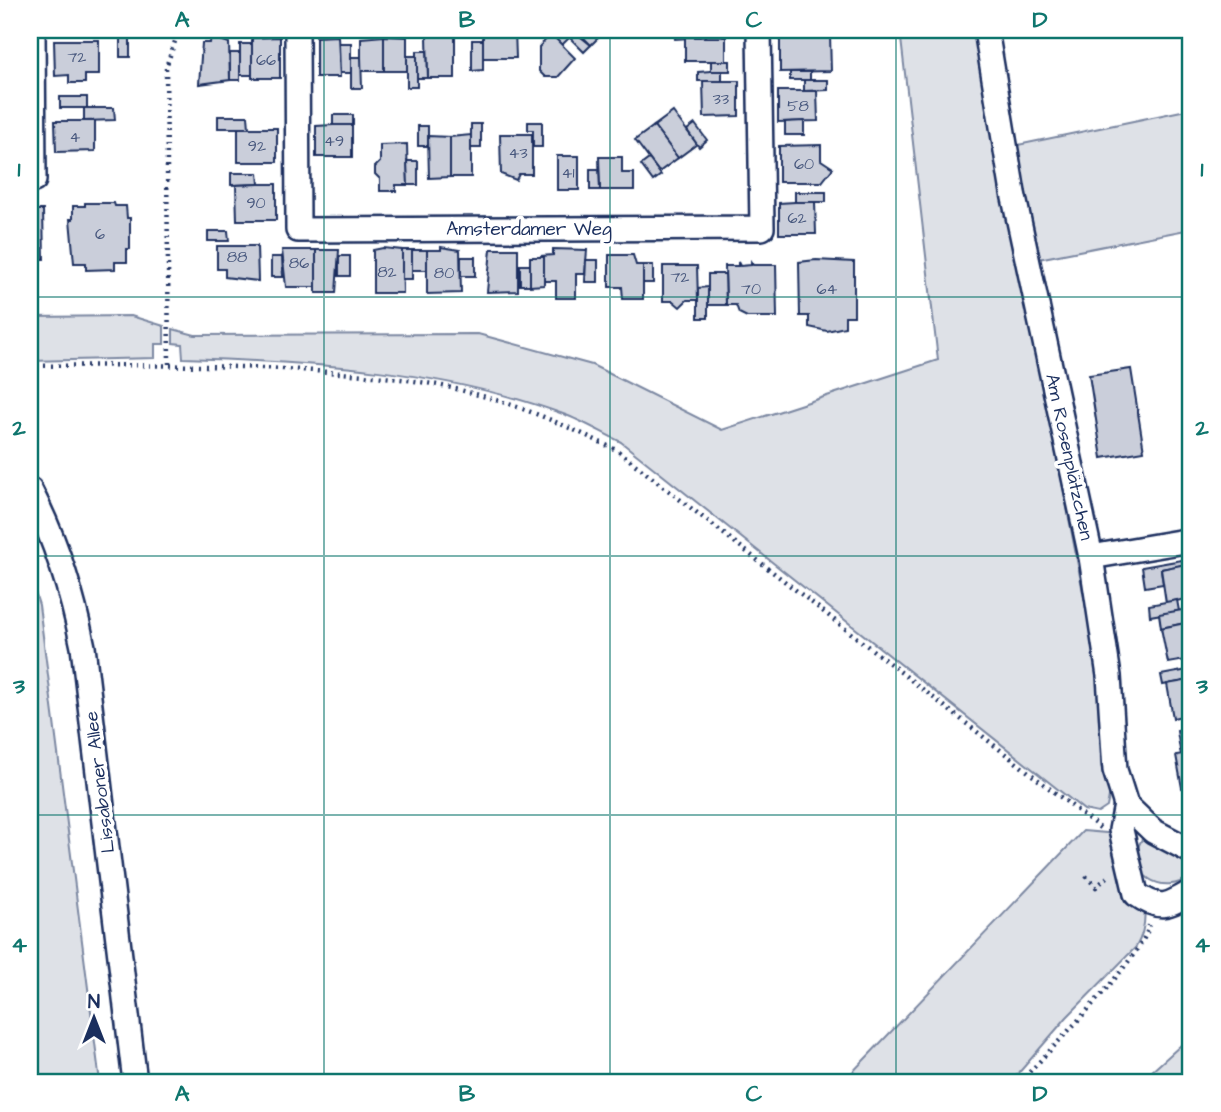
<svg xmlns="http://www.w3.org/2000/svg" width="1221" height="1112" font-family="'Architects Daughter',sans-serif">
	<rect width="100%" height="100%" fill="#fff"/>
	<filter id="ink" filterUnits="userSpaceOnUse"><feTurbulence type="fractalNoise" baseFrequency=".0143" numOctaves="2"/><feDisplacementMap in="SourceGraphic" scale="14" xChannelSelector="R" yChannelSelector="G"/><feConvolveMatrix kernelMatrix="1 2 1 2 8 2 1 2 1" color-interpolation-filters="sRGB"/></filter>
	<g filter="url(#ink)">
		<!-- green -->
		<g fill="#dee1e7" stroke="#7c88a2" stroke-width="2">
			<path d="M900,30H976L1099,676L1101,766L1110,791L1107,807L1098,813L1084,810L621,442C602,433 583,421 563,414C440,369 312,362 183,358L182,344L173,343V329L195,335L478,334L592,365L722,430L938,360Z"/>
			<path d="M1191,109V229L1038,259L1013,146Z"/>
			<path d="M131,316L164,326V344H155V358L30,361V317Z"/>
			<path d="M30,577L39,605L100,1082H30Z"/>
			<path d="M1083,831L1118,834C1133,871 1158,909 1136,947L1067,1017L1011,1082H843Z"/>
			<path d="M1142,839L1191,863V875C1164,899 1122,873 1142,839Z"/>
			<path d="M1191,1036V1082H1140Z"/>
		</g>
		<!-- building -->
		<g fill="#caceda" stroke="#1b2f5e" stroke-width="2">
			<path d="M483,30H515L516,58H483Z"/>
			<path d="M548,30H561L569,38L562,45L546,32Z"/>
			<path d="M572,30L591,45L584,52L567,35Z"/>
			<path d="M576,30H606L591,45Z"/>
			<path d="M674,30H706V37L675,39Z"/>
			<rect x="782" y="30" width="26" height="5"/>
			<path d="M551,34L575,58L558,77H545L539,71V47Z"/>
			<path d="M427,35H455V78H428Z"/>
			<path d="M780,35H830L831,71L780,72Z"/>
			<path d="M338,36L340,77H316V37Z"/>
			<path d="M384,36V71H361V38Z"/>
			<path d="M384,36L407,37V71H384Z"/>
			<path d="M211,37L229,43L230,80L199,84L202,43H210Z"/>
			<path d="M280,37V78H252V38Z"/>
			<rect x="685" y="37" width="41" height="24"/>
			<rect x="120" y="38" width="10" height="19"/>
			<path d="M54,40H99V75H85V83H69V75L55,76Z"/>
			<path d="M472,40H483V70L472,71Z"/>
			<path d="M339,43H351V73H340Z"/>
			<rect x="240" y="44" width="12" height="31"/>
			<path d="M417,51H427L428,78H417Z"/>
			<rect x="230" y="53" width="10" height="27"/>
			<rect x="407" y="56" width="10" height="31"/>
			<path d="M351,57H361L362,88H351Z"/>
			<rect x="711" y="61" width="19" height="10"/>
			<path d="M711,71H722V81H698V72Z"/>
			<rect x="790" y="72" width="20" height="8"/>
			<path d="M804,80H828V90L804,91Z"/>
			<path d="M703,81H739V116L704,117Z"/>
			<path d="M778,91H817L818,121L778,122Z"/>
			<rect x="60" y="97" width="27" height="11"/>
			<path d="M84,108H114L115,120L84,121Z"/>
			<path d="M673,112L697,144L678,158L654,126Z"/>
			<rect x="333" y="115" width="20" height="10"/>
			<path d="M218,116H248L249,128H218Z"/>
			<path d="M55,121H95V151L56,152Z"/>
			<path d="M804,121V135H785V122Z"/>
			<path d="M528,122H542V147H533V130H528Z"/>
			<rect x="471" y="124" width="10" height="24"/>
			<path d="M695,124L707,140L699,147L687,130Z"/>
			<path d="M333,125H352V157H316V126Z"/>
			<rect x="418" y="126" width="10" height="20"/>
			<path d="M654,126L678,158L659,172L635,140Z"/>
			<rect x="238" y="128" width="39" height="34"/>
			<path d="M500,134H532V174H519L516,180L501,174Z"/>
			<path d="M471,135V177H450V137Z"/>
			<path d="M428,136L450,137V177L429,178Z"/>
			<path d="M407,144L408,185H396V191H380V179L375,174V167L380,162V145Z"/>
			<path d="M821,145V160L833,168L822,182H779V146Z"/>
			<rect x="557" y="156" width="22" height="34"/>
			<path d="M599,157H622V173H634V190H600Z"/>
			<path d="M649,159L661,175L653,181L641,165Z"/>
			<path d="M407,161H418V185H408Z"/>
			<path d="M590,169H599L600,190H590Z"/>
			<path d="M231,173H258L259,184L231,185Z"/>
			<path d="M259,184H276V220H237L236,185Z"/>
			<rect x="795" y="192" width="31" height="10"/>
			<path d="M795,202H815L816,234H779V203Z"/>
			<path d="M85,203H114L115,206H126L127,218H130V249H127V262H115V269L86,270V263H74L70,219H73V206H85Z"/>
			<path d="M30,210H43L44,259H30Z"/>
			<path d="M208,231H228L229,241H208Z"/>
			<path d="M217,246H257L258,281L225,277V269H217Z"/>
			<path d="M441,247L460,250L461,293L427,294V250H441Z"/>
			<path d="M383,248L402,250L403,293H373V250Z"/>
			<path d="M491,249H518V291L487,292Z"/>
			<path d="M553,249L587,250L585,274H576V298H556V281H544L541,256L553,255Z"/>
			<path d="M282,250H316V287H286Z"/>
			<path d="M316,250H339L336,293H316Z"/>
			<rect x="402" y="250" width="10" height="29"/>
			<rect x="412" y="250" width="15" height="20"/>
			<path d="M609,255H633L636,265H643V299H623L622,287H609Z"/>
			<rect x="339" y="256" width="11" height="20"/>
			<path d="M271,257H282L283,277H271Z"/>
			<rect x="461" y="257" width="14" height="19"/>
			<path d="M530,257H544V285L530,286Z"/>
			<path d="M586,260H598V282H585Z"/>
			<path d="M816,260L854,262V316H845V327L827,331L809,327V316H800L799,262Z"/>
			<path d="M738,262L740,266L751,265V262L753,265H776L777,317H747L739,313L736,305H726L725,266H738Z"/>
			<rect x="520" y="265" width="10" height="20"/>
			<rect x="643" y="265" width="10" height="18"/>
			<path d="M663,266H697L698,300H687L680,307L673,301H663Z"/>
			<path d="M708,274H725L726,305H708Z"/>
			<path d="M708,287V318H698V288Z"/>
			<path d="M1131,369L1144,451L1102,458L1089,375Z"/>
			<path d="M1182,560L1183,565L1161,569L1163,584L1145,587L1142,567Z"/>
			<path d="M1186,564L1191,598L1166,603L1161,569Z"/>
			<path d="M1177,600L1179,611L1150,616L1149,605Z"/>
			<path d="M1188,609L1190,622L1161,628L1159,614Z"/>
			<path d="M1190,622L1191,659L1168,663L1161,628Z"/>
			<path d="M1188,670L1190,680L1163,685L1161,675Z"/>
			<path d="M1190,680L1191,714L1173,718L1167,684Z"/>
			<path d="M1191,728V739L1186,740L1187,749L1180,750L1177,731Z"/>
			<path d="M1191,739V753L1181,754L1180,750L1187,749L1186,740Z"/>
			<path d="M1191,753V786L1182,788L1176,755Z"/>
		</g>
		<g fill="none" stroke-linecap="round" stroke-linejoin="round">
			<defs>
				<g id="minor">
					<path d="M33,30L34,180"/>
					<path d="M297,30L298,230L762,228L759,30"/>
					<path d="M986,30L1013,193L1091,557L1109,676L1115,770L1126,805L1153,831L1191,851"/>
					<path d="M30,490C56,540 72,592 83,647L135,1082"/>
					<path d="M1091,557L1191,540"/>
					<path d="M1126,805L1121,830L1136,894C1160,911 1168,906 1191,892"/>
				</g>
			</defs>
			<!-- minor casing -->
			<use href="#minor" stroke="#1b2f5e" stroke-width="28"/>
			<!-- path -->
			<g stroke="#1b2f5e" stroke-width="4.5" stroke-dasharray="2 5" stroke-linecap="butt">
				<path d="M169,364L166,67L179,30"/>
				<path d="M30,366C129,365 228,364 328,372C377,376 427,380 475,394C525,407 572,428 618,451L1100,828"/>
				<path d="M1086,876L1096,887L1111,874"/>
				<path d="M1020,1082C1046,1054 1145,955 1149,925"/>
			</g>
			<!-- minor -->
			<use href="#minor" stroke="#fff" stroke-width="23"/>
		</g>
	</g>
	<!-- grid -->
	<path fill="none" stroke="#0f766e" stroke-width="2" stroke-opacity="0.55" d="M324,30V1082M610,30V1082M896,30V1082M30,297H1191M30,556H1191M30,815H1191"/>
	<g text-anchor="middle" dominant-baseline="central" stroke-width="7" stroke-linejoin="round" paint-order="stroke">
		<!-- number labels -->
		<g font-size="16" fill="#47577d">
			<text x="77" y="57">72</text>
			<text x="266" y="60">66</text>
			<text x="721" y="99">33</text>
			<text x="798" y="106">58</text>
			<text x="75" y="137">4</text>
			<text x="334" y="141">49</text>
			<text x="257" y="146">92</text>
			<text x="518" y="153">43</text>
			<text x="804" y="164">60</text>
			<text x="568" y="173">41</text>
			<text x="256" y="203">90</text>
			<text x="797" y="218">62</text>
			<text x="100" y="234">6</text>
			<text x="237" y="257">88</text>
			<text x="299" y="263">86</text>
			<text x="387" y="272">82</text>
			<text x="444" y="273">80</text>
			<text x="680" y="277">72</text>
			<text x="751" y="289">70</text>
			<text x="827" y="289">64</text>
		</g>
		<!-- street labels -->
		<g font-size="19" fill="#1b2f5e" stroke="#fff">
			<text x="529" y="229">Amsterdamer Weg</text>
			<text transform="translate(1069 457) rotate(78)">Am Rosenplätzchen</text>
			<text transform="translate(100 782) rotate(-97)">Lissaboner Allee</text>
		</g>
	</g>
	<!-- margin -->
	<rect width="1221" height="1112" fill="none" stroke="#fff" stroke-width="77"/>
	<!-- north arrow -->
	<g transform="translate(94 1018)" stroke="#ffffff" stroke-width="5" paint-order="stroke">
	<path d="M0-5L12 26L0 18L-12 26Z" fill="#1b2f5e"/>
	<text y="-10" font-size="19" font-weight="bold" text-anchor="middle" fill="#1b2f5e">N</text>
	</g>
	<rect x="38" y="38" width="1144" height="1036" fill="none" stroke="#0f766e" stroke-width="2.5"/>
	<g font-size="23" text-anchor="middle" font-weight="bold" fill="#0f766e">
		<text x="182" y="27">A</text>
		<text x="467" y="27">B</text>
		<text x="754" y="27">C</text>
		<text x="1040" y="27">D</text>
		<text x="19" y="176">1</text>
		<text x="1202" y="176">1</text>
		<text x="19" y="435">2</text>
		<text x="1202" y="435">2</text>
		<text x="19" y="693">3</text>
		<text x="1202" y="693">3</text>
		<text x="19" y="952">4</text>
		<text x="1202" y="952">4</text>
		<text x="182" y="1101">A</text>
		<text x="467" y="1101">B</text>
		<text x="754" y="1101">C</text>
		<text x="1040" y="1101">D</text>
	</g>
</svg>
